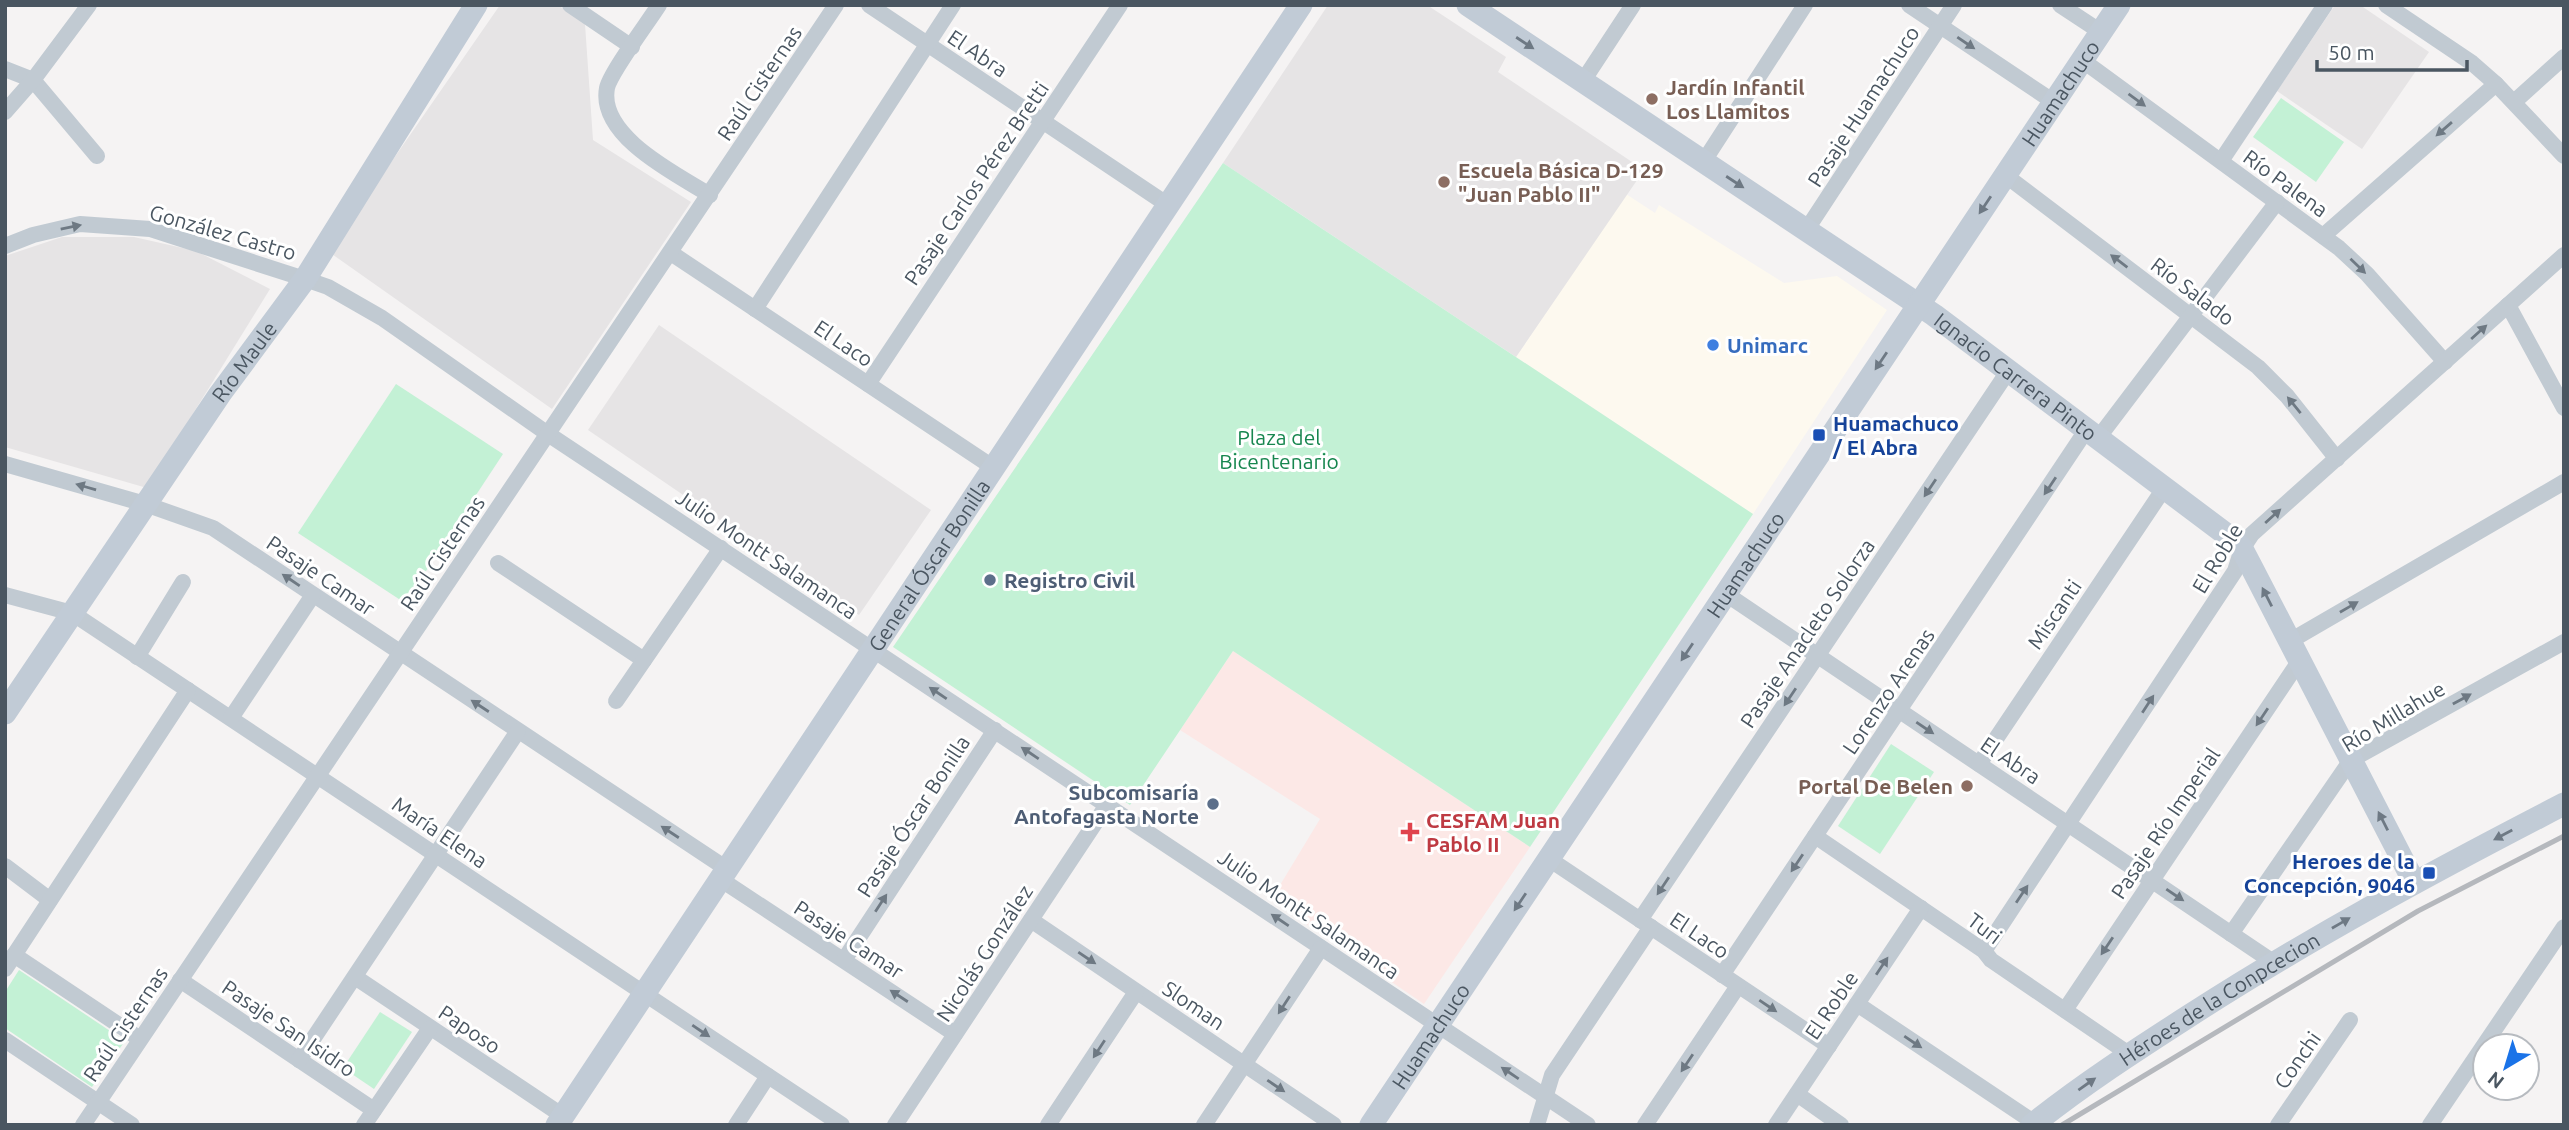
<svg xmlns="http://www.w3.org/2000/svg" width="2569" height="1130" font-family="Ubuntu,sans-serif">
	<rect width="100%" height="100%" fill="#f5f3f3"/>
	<!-- commercial -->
	<path fill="#fdf9ef" d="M1626,194L1655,213L1659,205L1784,283L1837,276L1887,310L1753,514L1516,357Z"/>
	<!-- education -->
	<g fill="#e6e4e5">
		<path d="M500,5H558L585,24L593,140L691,202L552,409L329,252Z"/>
		<path d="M1328,5H1427L1506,57L1498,72L1644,170L1516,357L1223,163Z"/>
		<path d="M2335,5H2360L2429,52L2362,149L2277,91Z"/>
		<path d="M62,237H134L196,251L270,289L147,488L5,447V256Z"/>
		<path d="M659,325L931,510L859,615L588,430Z"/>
	</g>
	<!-- medical -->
	<path fill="#fce8e6" d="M1233,651L1530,847L1424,1004L1271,900L1320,819L1180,730Z"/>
	<!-- green -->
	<g fill="#c3f1d5">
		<path d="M2281,98L2344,142L2316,182L2253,137Z"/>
		<path d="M1223,163L1753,514L1530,847L1233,651L1130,805L893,647Z"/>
		<path d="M396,384L503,454L405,603L298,533Z"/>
		<path d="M1891,744L1934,772L1880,854L1838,826Z"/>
		<path d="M19,970L125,1041L92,1087L5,1028V992Z"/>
		<path d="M380,1012L412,1032L374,1089L343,1068Z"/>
	</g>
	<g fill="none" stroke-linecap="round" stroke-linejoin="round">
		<!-- street -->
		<g stroke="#c1cad2" stroke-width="16">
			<path d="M570,5L632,47"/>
			<path d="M659,5C649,21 610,73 607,88C598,136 676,174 710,195"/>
			<path d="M869,5L1168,205"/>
			<path d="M1909,5L2054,102"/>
			<path d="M2060,5L2101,32"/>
			<path d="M2386,5L2472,63L2496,84L2564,156"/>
			<path d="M2082,60L2339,248L2367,274L2445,362"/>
			<path d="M5,69L33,80L97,156"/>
			<path d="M1583,81L1633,5"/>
			<path d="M2514,102L2564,57"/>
			<path d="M5,112L33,80L89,5"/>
			<path d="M1704,161L1805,5"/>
			<path d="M2221,161L2325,5"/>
			<path d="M2005,175L2258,367L2287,396L2337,459"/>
			<path d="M1807,229L1954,5"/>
			<path d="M2323,236L2496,84"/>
			<path d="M5,246L33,235L80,224L150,229L305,279L328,287L382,318L548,434L1588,1125"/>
			<path d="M671,253L994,468"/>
			<path d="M2508,305L2564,408"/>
			<path d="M755,309L953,5"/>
			<path d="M868,384L1120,5"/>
			<path d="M2099,437L2277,202"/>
			<path d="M5,464L145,504L213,528L727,869"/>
			<path d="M498,563L644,660"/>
			<path d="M1726,594L2273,962"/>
			<path d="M5,595L72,613L842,1125"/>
			<path d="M2290,641L2564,482"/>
			<path d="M137,657L183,582"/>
			<path d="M616,701L721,548"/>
			<path d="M231,718L313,595"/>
			<path d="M1979,764L2165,487"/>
			<path d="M1815,836L1984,951L1991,960L2129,1054"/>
			<path d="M1549,859L1829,1046"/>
			<path d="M5,866L50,900"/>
			<path d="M720,879L955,1034"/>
			<path d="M1031,920L1334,1125"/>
			<path d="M1640,920L2009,370"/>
			<path d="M2231,934L2351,760L2564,642"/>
			<path d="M1984,951L2235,571L2242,549L2252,534L2564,255"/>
			<path d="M14,955L140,1039"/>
			<path d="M844,960L995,730"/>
			<path d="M5,969L188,690"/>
			<path d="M1722,975L2087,429"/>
			<path d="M355,977L563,1116"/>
			<path d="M180,980L374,1110"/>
			<path d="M1857,1004L2035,1123"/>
			<path d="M2065,1010L2300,660"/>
			<path d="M5,1040L132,1125"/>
			<path d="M299,1060L518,731"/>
			<path d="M1797,1094L1841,1125"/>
			<path d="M83,1125L836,5"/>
			<path d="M364,1125L430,1028"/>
			<path d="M736,1125L768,1076"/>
			<path d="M895,1125L1107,805"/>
			<path d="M1048,1125L1136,992"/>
			<path d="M1204,1125L1321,948"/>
			<path d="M1537,1125L1552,1075L1651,927"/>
			<path d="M1645,1125L1738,986"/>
			<path d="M1776,1125L1921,908"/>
			<path d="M2278,1125L2350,1020"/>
			<path d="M2430,1125L2564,927"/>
		</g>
		<!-- secondary -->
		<g stroke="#c1cbd6" stroke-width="23">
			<path id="s1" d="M1468,5L1934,315L2231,538L2242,549L2253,570L2414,882"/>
			<path id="s2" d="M5,713L220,394L305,279L476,5"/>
			<path id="s3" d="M557,1125L1301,5"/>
			<path id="s4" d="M1371,1125L2119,5"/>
			<path id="s5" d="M2032,1125C2082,1085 2136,1050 2189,1016C2310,938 2436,870 2564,804"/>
		</g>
		<!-- rail -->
		<path stroke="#b5b8bd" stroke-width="5" d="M2062,1125L2418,911L2564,836"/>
	</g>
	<!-- one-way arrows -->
	<defs><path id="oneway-solid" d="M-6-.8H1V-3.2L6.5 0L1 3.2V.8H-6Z" transform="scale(1.75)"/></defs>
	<g fill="#6e7984">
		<use href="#oneway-solid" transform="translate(1525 43) rotate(33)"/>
		<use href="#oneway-solid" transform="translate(1735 182) rotate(33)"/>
		<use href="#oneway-solid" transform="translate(1985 205) rotate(124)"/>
		<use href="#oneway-solid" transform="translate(1881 361) rotate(124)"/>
		<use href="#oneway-solid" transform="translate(2267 597) rotate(-117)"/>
		<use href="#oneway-solid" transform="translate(1687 652) rotate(124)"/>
		<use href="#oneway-solid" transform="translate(2383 821) rotate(-117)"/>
		<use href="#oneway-solid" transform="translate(2503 835) rotate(152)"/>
		<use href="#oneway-solid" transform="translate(1520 902) rotate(124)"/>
		<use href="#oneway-solid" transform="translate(2341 923) rotate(-30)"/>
		<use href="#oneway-solid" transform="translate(2087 1084) rotate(-35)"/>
	</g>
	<g fill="#6e7983">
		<use href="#oneway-solid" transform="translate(1966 43) rotate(34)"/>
		<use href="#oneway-solid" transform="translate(2137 100) rotate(36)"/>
		<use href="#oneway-solid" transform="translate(2444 129) rotate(139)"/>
		<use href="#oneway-solid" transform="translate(71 227) rotate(-11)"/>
		<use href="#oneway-solid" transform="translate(2119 261) rotate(-143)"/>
		<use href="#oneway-solid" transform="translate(2358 266) rotate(44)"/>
		<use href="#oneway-solid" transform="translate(2479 332) rotate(-42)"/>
		<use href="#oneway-solid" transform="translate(2294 405) rotate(-129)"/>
		<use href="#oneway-solid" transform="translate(2050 486) rotate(124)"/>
		<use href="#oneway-solid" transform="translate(86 487) rotate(-164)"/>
		<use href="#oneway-solid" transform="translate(1930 488) rotate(124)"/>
		<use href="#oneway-solid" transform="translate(2273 516) rotate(-42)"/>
		<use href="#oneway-solid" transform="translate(291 580) rotate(-146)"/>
		<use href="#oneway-solid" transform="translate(2349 607) rotate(-30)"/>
		<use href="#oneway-solid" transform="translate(938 693) rotate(-146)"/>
		<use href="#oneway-solid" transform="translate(1790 697) rotate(124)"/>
		<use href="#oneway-solid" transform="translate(2462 699) rotate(-29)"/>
		<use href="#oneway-solid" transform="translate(2148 704) rotate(-57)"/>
		<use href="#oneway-solid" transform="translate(480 706) rotate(-147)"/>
		<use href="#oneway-solid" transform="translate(2262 717) rotate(124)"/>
		<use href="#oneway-solid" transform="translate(1925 728) rotate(34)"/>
		<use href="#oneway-solid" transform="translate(1030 753) rotate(-146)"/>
		<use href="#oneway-solid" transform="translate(670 832) rotate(-147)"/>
		<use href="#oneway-solid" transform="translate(1797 863) rotate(124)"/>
		<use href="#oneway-solid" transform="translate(1663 886) rotate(124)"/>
		<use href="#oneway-solid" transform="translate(2022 894) rotate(-56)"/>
		<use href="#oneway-solid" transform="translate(2175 895) rotate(34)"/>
		<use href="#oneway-solid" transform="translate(881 903) rotate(-57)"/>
		<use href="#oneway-solid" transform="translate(1280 920) rotate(-146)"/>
		<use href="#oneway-solid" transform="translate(2107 946) rotate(124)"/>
		<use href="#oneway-solid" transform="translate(1087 958) rotate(34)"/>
		<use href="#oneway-solid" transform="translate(1882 966) rotate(-56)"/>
		<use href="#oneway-solid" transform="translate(899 996) rotate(-147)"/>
		<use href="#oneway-solid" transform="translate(1284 1005) rotate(123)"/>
		<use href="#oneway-solid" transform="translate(1768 1006) rotate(34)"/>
		<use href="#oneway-solid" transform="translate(701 1031) rotate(34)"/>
		<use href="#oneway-solid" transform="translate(1913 1042) rotate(34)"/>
		<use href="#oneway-solid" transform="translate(1099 1049) rotate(123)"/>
		<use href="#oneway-solid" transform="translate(1687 1063) rotate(124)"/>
		<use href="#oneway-solid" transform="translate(1510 1073) rotate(-146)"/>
		<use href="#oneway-solid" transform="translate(1276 1086) rotate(34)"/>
	</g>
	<!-- markers -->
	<g fill="#8d6e63" stroke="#fff" stroke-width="2.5">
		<circle cx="1652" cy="99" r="7"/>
		<circle cx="1444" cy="182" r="7"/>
		<circle cx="1967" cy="786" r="7"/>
	</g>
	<circle fill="#3f7fe0" stroke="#fff" stroke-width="2.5" cx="1713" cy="345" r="7"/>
	<g fill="#1a4fb4" stroke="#fff" stroke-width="2.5">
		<rect x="1812" y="428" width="14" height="14" rx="3.5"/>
		<rect x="2422" y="866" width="14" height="14" rx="3.5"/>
	</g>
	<g fill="#5c6f8a" stroke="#fff" stroke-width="2.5">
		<circle cx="990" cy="580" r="7"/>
		<circle cx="1213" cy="804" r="7"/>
	</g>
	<path fill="#e0444e" stroke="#fff" stroke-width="2.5" d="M1406.5 821.5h7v7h7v7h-7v7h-7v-7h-7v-7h7z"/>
	<g text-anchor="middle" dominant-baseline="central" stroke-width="6" stroke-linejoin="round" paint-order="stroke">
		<!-- street labels -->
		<g font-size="21" fill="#4a5661" stroke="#fff">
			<text transform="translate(978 53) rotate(34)">El Abra</text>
			<text transform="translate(759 83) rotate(-56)">Raúl Cisternas</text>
			<text stroke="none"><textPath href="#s4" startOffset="1241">Huamachuco</textPath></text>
			<text transform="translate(1863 106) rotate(-57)">Pasaje Huamachuco</text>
			<text transform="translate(976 183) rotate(-56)">Pasaje Carlos Pérez Bretti</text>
			<text transform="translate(2286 183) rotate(36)">Río Palena</text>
			<text transform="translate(223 232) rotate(16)">González Castro</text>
			<text transform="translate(2193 291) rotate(37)">Río Salado</text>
			<text transform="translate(844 343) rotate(34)">El Laco</text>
			<text stroke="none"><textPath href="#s2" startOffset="425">Río Maule</textPath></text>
			<text stroke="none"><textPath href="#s1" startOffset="662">Ignacio Carrera Pinto</textPath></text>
			<text transform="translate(442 553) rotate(-56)">Raúl Cisternas</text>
			<text transform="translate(767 554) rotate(34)">Julio Montt Salamanca</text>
			<text transform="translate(2217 558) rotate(-59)">El Roble</text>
			<text stroke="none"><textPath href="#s3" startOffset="672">General Óscar Bonilla</textPath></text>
			<text stroke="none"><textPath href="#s4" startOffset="674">Huamachuco</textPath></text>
			<text transform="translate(321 575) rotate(34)">Pasaje Camar</text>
			<text transform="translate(2054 614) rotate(-56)">Miscanti</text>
			<text transform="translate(1807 633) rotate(-56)">Pasaje Anacleto Solorza</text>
			<text transform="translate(1888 691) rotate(-56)">Lorenzo Arenas</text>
			<text transform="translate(2393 716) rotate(-31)">Río Millahue</text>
			<text transform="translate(2011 760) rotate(34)">El Abra</text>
			<text transform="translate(913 816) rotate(-57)">Pasaje Óscar Bonilla</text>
			<text transform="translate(2165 823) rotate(-56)">Pasaje Río Imperial</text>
			<text transform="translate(440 832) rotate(34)">María Elena</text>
			<text transform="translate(1309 914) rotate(34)">Julio Montt Salamanca</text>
			<text transform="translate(1985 928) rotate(37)">Turi</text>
			<text transform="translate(1700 935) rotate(34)">El Laco</text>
			<text transform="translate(849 939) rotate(33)">Pasaje Camar</text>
			<text transform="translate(984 953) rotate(-57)">Nicolás González</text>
			<text stroke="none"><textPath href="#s5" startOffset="226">Héroes de la Conpcecion</textPath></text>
			<text transform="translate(1194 1005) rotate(34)">Sloman</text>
			<text transform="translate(1831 1005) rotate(-56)">El Roble</text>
			<text transform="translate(125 1024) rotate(-56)">Raúl Cisternas</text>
			<text transform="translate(289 1028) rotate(34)">Pasaje San Isidro</text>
			<text transform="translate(470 1029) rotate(34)">Paposo</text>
			<text stroke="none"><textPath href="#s4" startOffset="107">Huamachuco</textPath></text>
			<text transform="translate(2297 1060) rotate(-55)">Conchi</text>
		</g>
		<!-- education labels -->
		<g font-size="21" font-weight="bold" fill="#785e54" stroke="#fff" text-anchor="start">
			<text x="1666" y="87">Jardín Infantil<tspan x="1666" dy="24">Los Llamitos</tspan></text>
			<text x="1458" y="170">Escuela Básica D-129<tspan x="1458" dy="24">"Juan Pablo II"</tspan></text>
			<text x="1953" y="786" text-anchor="end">Portal De Belen</text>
		</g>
		<!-- shop labels -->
		<g font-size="21" font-weight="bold" fill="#366cbe" stroke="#fff" text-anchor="start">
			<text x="1727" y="345">Unimarc</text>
		</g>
		<!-- transit labels -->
		<g font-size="21" font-weight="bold" fill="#164399" stroke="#fff" text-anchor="start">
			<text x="1833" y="423">Huamachuco<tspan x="1833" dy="24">/ El Abra</tspan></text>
			<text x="2415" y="861" text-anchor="end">Heroes de la<tspan x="2415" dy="24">Concepción, 9046</tspan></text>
		</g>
		<!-- park labels -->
		<g font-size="21" fill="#17864f" stroke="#fff">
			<text x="1279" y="437">Plaza del<tspan x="1279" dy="24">Bicentenario</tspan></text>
		</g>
		<!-- service labels -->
		<g font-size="21" font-weight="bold" fill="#4e5e75" stroke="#fff" text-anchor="start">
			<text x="1004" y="580">Registro Civil</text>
			<text x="1199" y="792" text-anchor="end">Subcomisaría<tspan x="1199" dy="24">Antofagasta Norte</tspan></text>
		</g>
		<!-- health labels -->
		<g font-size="21" font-weight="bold" fill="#be3a42" stroke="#fff" text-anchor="start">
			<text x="1426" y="820">CESFAM Juan<tspan x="1426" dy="24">Pablo II</tspan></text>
		</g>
	</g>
	<!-- border -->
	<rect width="2569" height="1130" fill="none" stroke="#4a5661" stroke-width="14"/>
	<!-- north arrow -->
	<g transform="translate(2506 1067) rotate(218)"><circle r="33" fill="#ffffff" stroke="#b7bbc0" stroke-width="2"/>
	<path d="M0-5L12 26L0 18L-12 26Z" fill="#1a73e8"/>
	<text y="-10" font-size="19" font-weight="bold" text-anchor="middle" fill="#4a5661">N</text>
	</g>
	<!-- scale -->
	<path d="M2317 60v10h150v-10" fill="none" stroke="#4a5661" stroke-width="3.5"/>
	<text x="2328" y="60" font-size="21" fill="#4a5661" stroke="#ffffff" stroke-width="5" paint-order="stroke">50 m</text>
</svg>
